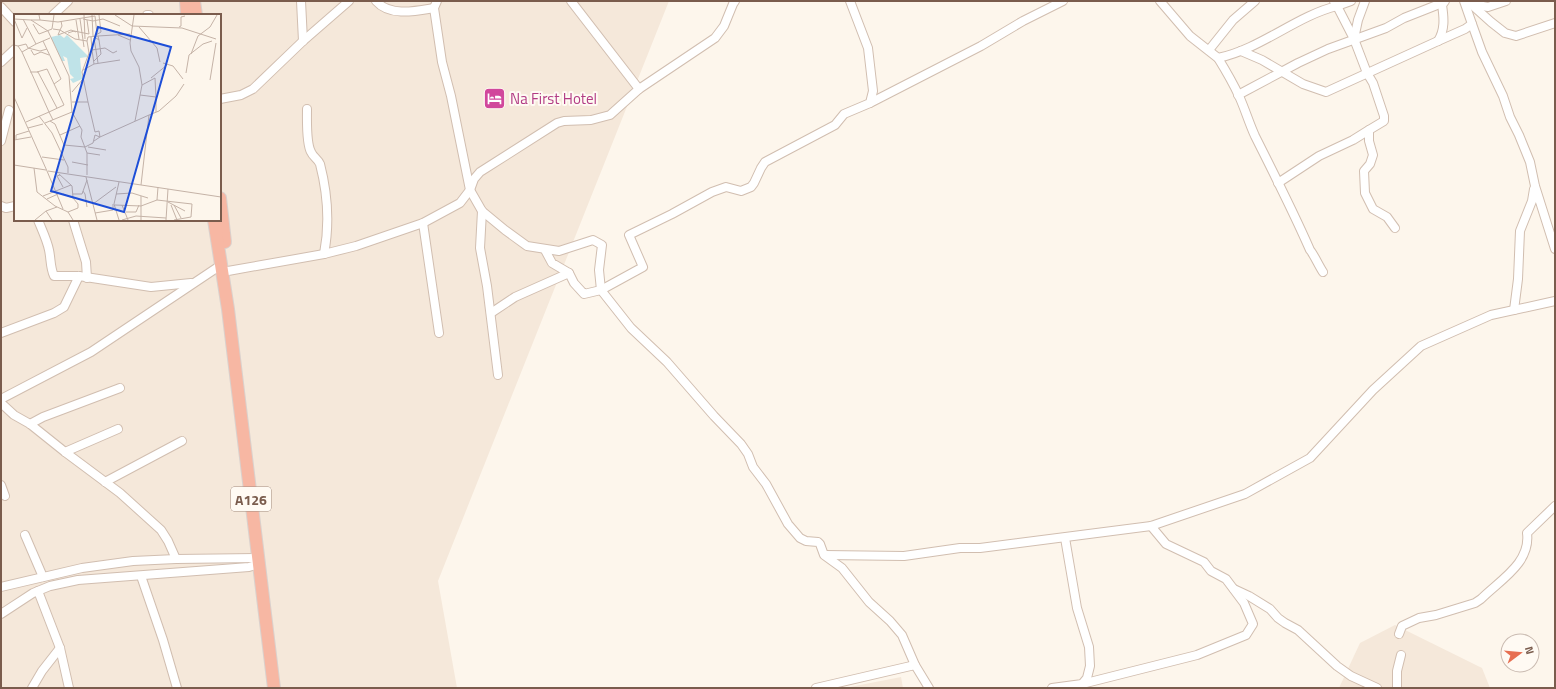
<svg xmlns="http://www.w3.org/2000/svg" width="1556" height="689" font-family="'Titillium Web',sans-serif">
	<rect width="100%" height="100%" fill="#fdf6ec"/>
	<!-- residential -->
	<g fill="#f5e8da" fill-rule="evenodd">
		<path d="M1,1H669L438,581L457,688H1ZM15,15H220V220H15Z"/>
		<path d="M1395,625L1482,668L1490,688H1339L1360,643Z"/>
		<path d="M901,677L903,688H845Z"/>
	</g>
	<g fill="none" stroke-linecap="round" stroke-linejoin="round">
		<defs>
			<g id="minor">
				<path d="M301,1L303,41"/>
				<path d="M376,1C390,17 416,11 434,8"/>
				<path d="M437,1L434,8L442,62L451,96L470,190L482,211L505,230L527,246L559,251L593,240L602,245L599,270L601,290L631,328L667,362L714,416L741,444L748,454L753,467L766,484L788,524L800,538L806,541L818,542L820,544L824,555L842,568L869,602L890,621L902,635L915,665"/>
				<path d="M571,1L639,89"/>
				<path d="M1160,1L1190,36L1218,58C1261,49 1296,16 1337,6L1334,1"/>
				<path d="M1351,1L1337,6L1354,39L1367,73L1373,83L1384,116V121L1369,130V141L1373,155L1370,164L1364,171L1365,193L1373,209L1387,217L1395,228"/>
				<path d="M1471,4L1491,22L1505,33L1516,36L1555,23"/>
				<path d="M1472,4L1488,7L1506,1"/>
				<path d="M1,7L15,22"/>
				<path d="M53,15L68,1"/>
				<path d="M147,15H149"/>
				<path d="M1472,24L1482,52L1503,96L1510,117L1519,135L1530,162L1535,186L1555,249"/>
				<path d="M1354,39L1358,20L1365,1"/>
				<path d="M1438,41L1465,29L1472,24L1464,1"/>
				<path d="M1209,50L1233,20L1255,1"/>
				<path d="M1241,51L1262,60L1303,84L1326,92L1438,41C1445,30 1444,18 1442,5L1445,1"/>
				<path d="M1218,58C1226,71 1233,83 1239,96C1245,109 1249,123 1255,136C1274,174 1293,211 1310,250C1313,253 1319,266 1323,272"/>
				<path d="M1,62L15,49"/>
				<path d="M1238,95L1298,63L1328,49L1386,28L1404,18L1437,5L1442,1"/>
				<path d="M220,99L241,95L253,89L303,41L349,1"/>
				<path d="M870,103L981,46L1023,21L1063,1"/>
				<path d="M307,109C307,120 306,143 311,152C313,157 318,159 320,164C328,195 330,223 324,254"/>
				<path d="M1,141L9,110"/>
				<path d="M1278,183L1319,156L1353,140L1369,130"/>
				<path d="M1,206L6,208L15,206"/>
				<path d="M482,211L480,248L487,286L498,375"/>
				<path d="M38,220C42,230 47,240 49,250C51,259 50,267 54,276H79L151,287L191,283"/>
				<path d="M73,220L86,262L87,278"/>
				<path d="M423,223L439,333"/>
				<path d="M545,250L552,263L569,273L574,283L584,294L601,290L643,267L629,235L672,214L712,192L726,187L741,191L751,187L754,183L761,168L765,162L835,125L844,114L870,103L873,91L868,48L850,1"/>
				<path d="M228,271L324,254L356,246L423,223L460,203L470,190L474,179L480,172L557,123L564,121L591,120L610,115L639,89L715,38L724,26L733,4L735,1"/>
				<path d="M1514,310L1518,279L1520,231L1532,201L1534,189"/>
				<path d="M491,313L515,297L569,273"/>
				<path d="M1,333L54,313L64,307L79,276"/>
				<path d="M1,399L91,352L221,265"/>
				<path d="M1,403L14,415L30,424L65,452L120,493L161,530L168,541L176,559L258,558"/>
				<path d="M30,424L43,417L120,388"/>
				<path d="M65,452L118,429"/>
				<path d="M105,482L182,441"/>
				<path d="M1,485L5,496"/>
				<path d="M25,535L43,577"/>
				<path d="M825,555L904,556L960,548H980L1151,526L1245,494L1310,458L1373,390L1421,346L1491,315L1555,301"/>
				<path d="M141,576L163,640L177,688"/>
				<path d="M1,587L82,568L133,561L176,559"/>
				<path d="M1234,589L1249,596L1270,609L1278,618L1285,623L1298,630L1337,666L1351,676L1377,688"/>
				<path d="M38,591L60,648L69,688"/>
				<path d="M1,614L33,593L50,586L78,580L249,567L259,564"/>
				<path d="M1399,634L1402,626L1419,618L1436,615L1475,603L1481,599C1500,580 1531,563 1527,533L1555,506"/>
				<path d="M1082,684L1197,655L1246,635L1253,624L1244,603L1226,579L1211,571L1204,562L1166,544L1151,526"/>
				<path d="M32,688L42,671L60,648"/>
				<path d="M816,688L915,665L929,688"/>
				<path d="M1052,688L1082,684L1087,678L1090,666L1089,647L1077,608L1065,538"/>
				<path d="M1397,688V671L1401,655"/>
			</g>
			<g id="highway">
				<path d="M186,1L187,15"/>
				<path d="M194,1L196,15"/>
				<path d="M220,198L225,242"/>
				<path d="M214,220L228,309L274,688"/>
			</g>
		</defs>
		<!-- minor casing -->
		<use href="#minor" stroke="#d1beb0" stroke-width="10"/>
		<!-- highway casing -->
		<use href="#highway" stroke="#dad1cd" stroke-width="14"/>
		<!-- minor -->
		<use href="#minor" stroke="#fff" stroke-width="8"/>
		<!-- highway -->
		<use href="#highway" stroke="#f7b7a3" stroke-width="12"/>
	</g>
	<!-- icons -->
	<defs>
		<symbol id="hotel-square" viewBox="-11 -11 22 22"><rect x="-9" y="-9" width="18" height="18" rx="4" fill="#d1479c" stroke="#fffaf3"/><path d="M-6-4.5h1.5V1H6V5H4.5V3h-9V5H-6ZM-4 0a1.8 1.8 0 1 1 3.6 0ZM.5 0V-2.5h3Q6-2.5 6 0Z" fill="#fff"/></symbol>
	</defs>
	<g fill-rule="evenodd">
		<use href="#hotel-square" x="482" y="86" width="25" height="25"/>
	</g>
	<g text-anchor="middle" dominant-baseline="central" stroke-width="4" stroke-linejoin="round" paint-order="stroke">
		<!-- shield labels -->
		<rect fill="#fffaf3" stroke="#a28b7f" stroke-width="1" x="231" y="487" width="40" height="24" rx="3"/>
		<g font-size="14" font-weight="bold" fill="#7a5c4d">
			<text x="251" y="499">A126</text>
		</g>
		<!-- hotel labels -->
		<g font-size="15" fill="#b23c85" stroke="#fffaf3" text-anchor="start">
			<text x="510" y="98">Na First Hotel</text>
		</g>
	</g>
	<!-- overview -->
	<g transform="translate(14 14)">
		<rect width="207" height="207" fill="#fdf6ec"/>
		<path d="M46,21L50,24L53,21L73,41V43L66,44L68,65L59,69L56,65L60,64L56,60L53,44L49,42L51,47H48L37,23Z" fill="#bfe3e8"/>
		<path fill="none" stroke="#c5b3a7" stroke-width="1" d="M25,1L26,6H17L34,17L55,62L58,98L68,116L67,123L73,139V161M70,1L71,25M78,1L79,22L85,26L87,40L80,47M101,1L118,12L168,14L202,25M120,1L116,29L117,37L125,53L128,71L121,107M0,5L8,24L13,14M0,5L17,6M9,5L22,30L36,24M66,5L70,33M69,5L79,7L89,5L106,12M26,6L44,8L81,2L83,20L81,22M62,6L65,25M73,6L75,20M47,7L48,12L46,16L61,25L73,27L74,23L84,22L85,26M19,10L25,20L38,15L40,1M125,13L143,34L146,48M165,13L167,12V3L171,2M39,15L46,16L44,21L57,16L62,18M54,19L60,17L75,20M82,21L87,18L85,1M104,21L116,26M84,22L116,20M77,23L78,36L91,34L99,39L103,37M80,24L84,49M29,27L47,65L40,70M73,27L75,39L68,58L74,88M0,31L4,32L8,38L22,30M4,32L12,30L14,34L26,37L33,35M17,36L20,41L27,38L35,41M8,38L35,98L12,108M177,40L184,22L196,13L203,1M149,49L159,52L169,65M80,50L106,46M69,56L80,50L78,36M16,58H24L43,94M23,58L33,55L50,91L35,98L39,106M172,59L175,41L189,30L198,27M137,64L153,51M196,66L202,29M128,71L141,64L142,84M58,78L69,65M126,81L142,83V98M0,83L33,157M58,88H74L81,118L85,117L86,123L80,127M25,102L38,119L54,153V159M36,107L41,110L50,131L71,133L79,129L81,121L86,123L135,101M31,109L58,98M14,114L29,110M46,121L66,112M2,125V121L15,117M0,126L17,123M74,133L92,136M73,139L86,141M28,143L50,146M58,148L74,151M0,151L32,156M20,154L23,178L41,192L54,198L59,206M33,157L49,195M34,157L207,183M45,160L58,172L59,184M46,161L43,162L49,173M72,163L83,206M105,168L100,190L105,206M127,171L135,101L145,97L162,82L170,70M144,173L143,186L178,190L177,203L160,206M69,177L71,180L73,193M49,180L59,184L64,190V194L54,198M59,180H68L73,166M102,180L118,179L134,184M29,182L57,171M33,185L44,180M154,188L171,197M79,190L102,173M101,191L127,192L143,186M108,191L114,206M157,191L163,206M160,191L167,204M112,198H122L125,191M81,199L99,196V190M21,206L32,197M38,206L32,197L43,193M108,206L122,202L152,204M127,206V182M152,206L154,175"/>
		<path fill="#1d4ed8" fill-opacity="0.15" stroke="#1d4ed8" stroke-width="2" d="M84,13L157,33L110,198L37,177Z"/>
		<rect width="207" height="207" fill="none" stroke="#7a5c4d" stroke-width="2"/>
	</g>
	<!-- border -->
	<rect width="1556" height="689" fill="none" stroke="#7a5c4d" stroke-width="4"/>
	<!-- north arrow -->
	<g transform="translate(1520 653) rotate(74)"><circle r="19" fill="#fffaf3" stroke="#cabbb1"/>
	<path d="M0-3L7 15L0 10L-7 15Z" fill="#e76f51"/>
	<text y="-6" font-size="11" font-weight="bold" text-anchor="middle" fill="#7a5c4d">N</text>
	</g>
</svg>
